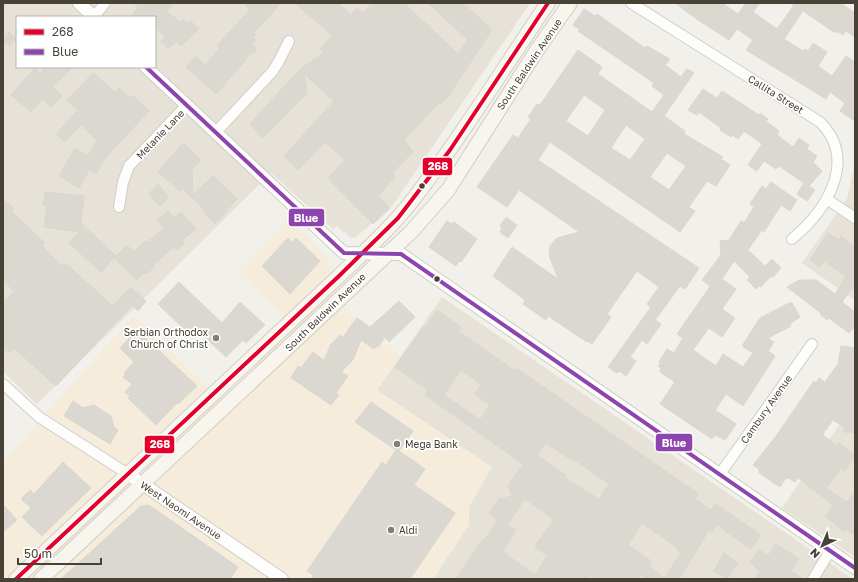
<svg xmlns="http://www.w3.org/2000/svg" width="858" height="582" font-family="'Golos Text',sans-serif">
	<rect width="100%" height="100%" fill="#f2f0ea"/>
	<!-- residential -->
	<g fill="#e6e2d7" fill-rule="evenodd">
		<path d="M3,3H530L393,205L356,237L351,238L337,226L333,229L271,173L37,404L3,372ZM17,17H155V67H17Z"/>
		<path d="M855,163V300L802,263L847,199Z"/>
		<path d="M442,297L853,579H433L469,525V507L491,467L377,390Z"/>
		<path d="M855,402V557L782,508Z"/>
	</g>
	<!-- commercial -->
	<path fill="#f5ecdc" d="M289,218L328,258V266L347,312L400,355L377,390L492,467L469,507V525L433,579H3V461L134,316L231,410L307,340L237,272Z"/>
	<!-- building -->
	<g fill="#dbd8d2" stroke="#dad7cf" fill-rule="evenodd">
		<path d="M133,3H174L167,11L180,22L183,19L189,24L191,21L199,29L181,46L176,42L168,48L161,42L165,37L155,27V17H130L138,8Z"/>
		<path d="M243,3H281L254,33L256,34L253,37L256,40L252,44L256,48V52L252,53L216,94L186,67L196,56L205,65L220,48L217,46L220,42L250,10Z"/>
		<path d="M295,3H338L351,15L357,8L363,13L372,3H404L458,54L468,40L428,3H463L492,30L449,95L442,103H439L404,140L413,152L392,173L395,177L378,196L390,208L373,224L328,178L345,160L325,142L298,170L284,156L334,101L304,74L307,93L263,138L250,124L299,70L323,53L320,49L332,35Z"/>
		<path d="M675,3H722L738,14L746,3H760L753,12L777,29L794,5L791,3H841L855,13V37L846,31L843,35L838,32H834L803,11L784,39L803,51L805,49L808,51L813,43L827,52L818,66L832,76L846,56L855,62V121L840,111L845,103L830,92L826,99L746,50L753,40L737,29L729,40L698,20Z"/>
		<path d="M584,9L595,16L597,14L645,48L647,46L670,59L665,65L681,77L687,69L694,73L664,116L685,131L684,134L723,157L721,159L730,165L716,186L707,181L689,207L695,211L680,232L550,142L538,160L699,268L685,289L680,286L655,320L661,324L647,344L642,340L630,357L636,361L626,376L620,371L617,373L608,367L651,307L647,304L659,287L637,271L607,314L611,317L592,344L588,341L587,342L548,316L546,320L523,304L525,300L493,276L512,247L558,279L549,255L550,246L557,238L579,232L519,190L507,207L477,187L513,135L518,138L531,119L528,117L537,104L540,105L578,50L602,67L598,74L652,112L664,95L652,86L654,83L578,31L580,30L573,25ZM584,95L605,110L588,136L566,121ZM626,125L645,139L630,160L611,148ZM667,153L686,166L669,190L650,177Z"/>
		<path d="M9,32L17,39L10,46L3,40Z"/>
		<path d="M46,67H73L53,87L62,96L51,107L43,99L31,112L11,95L35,68L40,73Z"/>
		<path d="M93,73L115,92L119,88L130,98L132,95L149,111L105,158L96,174L89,170L79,188L59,176L75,148L88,156L97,140L81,125L65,142L56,134L78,110L67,100Z"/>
		<path d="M703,89L717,98L722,91L759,115L760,113L768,119L766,121L779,131L777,135L793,147L799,138L809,145L807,149L817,156L813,162L822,171L809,186L815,190L807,201L797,194L804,183L779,166L776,169L764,161L757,171L748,165L762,144L744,131L738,139L732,135L731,137L720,130L721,128L699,112L697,115L688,110Z"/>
		<path d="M183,143L201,160L192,170L193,195L213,176L237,199L215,224L206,215L207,214L199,204L183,189L180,191L158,172Z"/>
		<path d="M771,182L797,200L790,211L781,205L764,232L762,230L748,250L765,266L772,259L781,268L773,277L771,276L761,287L759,286L756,289L747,280L750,277L734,261L722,279L736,289L722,309L735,318L722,337L709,328L693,350L716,366L723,354L743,367L753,353L742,346L760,318L789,303H792L800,317L790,324L791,326L768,338L774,342L768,351L775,356L743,406L726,394L715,410L736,424L725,440L715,435L712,439L660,404L675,382L660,372L661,368L658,366L661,363L659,362L667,349L674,353L683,338L677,334L709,288L710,286L702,280L721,255L720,241L729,240L741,221L744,223L754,207L750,204L762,186L766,189Z"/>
		<path d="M158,184L169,197L160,206L148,194Z"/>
		<path d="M45,192L84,196L81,223L116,256L101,272L69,243L79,232L44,227L47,206H43Z"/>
		<path d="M3,199L14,209L12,212L45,243L42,246L62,266L65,263L113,306L131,287L146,301L138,311L132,305L56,386L14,348L9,353L3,348V303L14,291L3,280Z"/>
		<path d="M168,211L174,218L181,212L196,229L182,240L185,243L177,250L174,247L153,265L155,266L147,274L144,272L137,280L114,258L127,245L134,252L145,241L147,242L164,229L157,220Z"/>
		<path d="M506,217L517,225L508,238L500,232L502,228L500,226Z"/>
		<path d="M447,221L452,224L454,222L477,239L461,262L459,261L456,266L429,247Z"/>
		<path d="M828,233L839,240L841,236L855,247V284L842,302L855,312V326L849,333L829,318L827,320L820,314L821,313L787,287L799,280H816L835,294L846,277L824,261L820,267L810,260Z"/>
		<path d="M288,238L292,242L296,238L320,261L290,294L262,266Z"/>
		<path d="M179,282L222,323L240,302L265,325L246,343L243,340L226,357L194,327L188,333L158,304Z"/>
		<path d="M399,301L415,317L389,342L385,337L378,347L376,346L374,349L361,340L353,360L341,372L348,376L336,393L339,395L331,405L291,378L298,366L301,368L313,352L324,360L331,344L340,335L343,337L357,318L370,327Z"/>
		<path d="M437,310L461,327L458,331L481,347L514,370L516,368L696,492L698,495L695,499L711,510L716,504L761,535L751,549L717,525L712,532L709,530L679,579H646L641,575L638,579H598L591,575L588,579H456L481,542L483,539L485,540L498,520L489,513L499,499L512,496L508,485L523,464L425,395L428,390L395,367L424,326L425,328ZM461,370L481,384L475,394L490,405L480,420L444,395ZM546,443L575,462L576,461L609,484L599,499L565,478L566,475L537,455ZM525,499L554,520L535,546L547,556L535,575L503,552L516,530L507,525ZM642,523L678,548L677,550L681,553L664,578L649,566L652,562L650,560L628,545Z"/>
		<path d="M137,330L197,386L178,404L177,403L156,425L128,398L130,396L125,392L132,384L123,377L126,374L124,373L134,362L120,348Z"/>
		<path d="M841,346L855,348V433L844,432L845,428L833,420L825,431H823L824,432L823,435L837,446L839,443L855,455L845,471L841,468L826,488L847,502L855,491V535L846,529L845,532L825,516L833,505L798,478L795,482L789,478L788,479L786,478L780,487L759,473V469L753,465L776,436L814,381L816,383L819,378L825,382L838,364Z"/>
		<path d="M73,401L83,408L94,405L111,416L114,427L118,430L110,444L64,416Z"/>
		<path d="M371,402L413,431L399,451L425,469L414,485L455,513L410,579H311L313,575L307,571L382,462L386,465L396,450L355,422Z"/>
		<path d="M63,462L91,488L42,536L22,517L31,508L21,499L30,490L34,494Z"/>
		<path d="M3,504L17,520L3,532Z"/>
		<path d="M149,505L238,567L230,579H61L141,506Z"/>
		<path d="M776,544L799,559L791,571L802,579H754L760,571L750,563L759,549L768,556Z"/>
		<path d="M724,553L738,563L727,579L714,571Z"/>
	</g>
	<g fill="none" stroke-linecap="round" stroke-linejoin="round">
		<defs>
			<g id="minor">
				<path d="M631,3L820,122C858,160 827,210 792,239"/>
				<path d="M94,17L105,3"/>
				<path d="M215,133L272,72L278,63L289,41"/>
				<path d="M828,200L855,218"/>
				<path d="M119,207L123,182L129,166L186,106"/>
				<path d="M3,384L39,417L128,474"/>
				<path d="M720,474L812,344"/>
				<path d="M813,579L830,551"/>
			</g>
			<g id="tertiary">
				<path d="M79,3L94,17"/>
				<path d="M146,67L344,253L401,254L855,568"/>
				<path d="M128,474L282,579"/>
			</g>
			<g id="secondary">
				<path d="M16,579L339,276C365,251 393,226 415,197C463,135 504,67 548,3"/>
				<path d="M41,579L411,232L448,190L537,50L570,3"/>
			</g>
		</defs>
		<!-- minor casing -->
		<use href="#minor" stroke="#d0cdc7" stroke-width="12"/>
		<!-- tertiary casing -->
		<use href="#tertiary" stroke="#d0cdc7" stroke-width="14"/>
		<!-- secondary casing -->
		<use href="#secondary" stroke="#d1cdc0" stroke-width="16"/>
		<!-- minor -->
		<use href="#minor" stroke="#fdfdfc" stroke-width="10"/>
		<!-- tertiary -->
		<use href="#tertiary" stroke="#fdfdfc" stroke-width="12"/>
		<!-- secondary -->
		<use href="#secondary" stroke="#f7f5ee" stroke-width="14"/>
		<defs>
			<path id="bus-1" d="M16,579L339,276L398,218L450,150L548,3"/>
			<path id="bus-2" d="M146,67L344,253L401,254L855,568"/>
		</defs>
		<!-- bus-1 casing -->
		<use href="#bus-1" stroke="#fff" stroke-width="7"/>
		<!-- bus-2 casing -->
		<use href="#bus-2" stroke="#fff" stroke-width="7"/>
		<!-- bus-1 -->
		<use href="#bus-1" stroke="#e4002b" stroke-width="4"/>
		<!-- bus-2 -->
		<use href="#bus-2" stroke="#8e44ad" stroke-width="4"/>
	</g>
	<!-- markers -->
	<g fill="#484135" stroke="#fff" stroke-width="1.5">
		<circle cx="422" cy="186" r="3.5"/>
		<circle cx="437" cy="279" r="3.5"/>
	</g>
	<g fill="#847e74" stroke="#fff" stroke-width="1.5">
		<circle cx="216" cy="338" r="4"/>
		<circle cx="397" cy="444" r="4"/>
		<circle cx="391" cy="530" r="4"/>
	</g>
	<g text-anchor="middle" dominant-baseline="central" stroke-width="3.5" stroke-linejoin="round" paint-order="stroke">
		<!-- street labels -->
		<g font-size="10" fill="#484135" stroke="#fff">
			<text transform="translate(529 64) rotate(-56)">South Baldwin Avenue</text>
			<text transform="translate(776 94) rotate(32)">Callita Street</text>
			<text transform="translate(160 134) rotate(-46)">Melanie Lane</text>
			<text transform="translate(325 312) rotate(-44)">South Baldwin Avenue</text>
			<text transform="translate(766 409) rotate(-55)">Cambury Avenue</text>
			<text transform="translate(181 510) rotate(34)">West Naomi Avenue</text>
		</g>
		<!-- poi labels -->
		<g font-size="10" fill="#484135" stroke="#fff" text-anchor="start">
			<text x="208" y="332" text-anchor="end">Serbian Orthodox<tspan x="208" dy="12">Church of Christ</tspan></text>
			<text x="405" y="444">Mega Bank</text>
			<text x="399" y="530">Aldi</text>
		</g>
	</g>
	<g stroke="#fff" stroke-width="1.5">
		<rect x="422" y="157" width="31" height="19" rx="4" fill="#e4002b"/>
		<rect x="288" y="208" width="37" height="19" rx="4" fill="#8e44ad"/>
		<rect x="655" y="433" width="38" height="19" rx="4" fill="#8e44ad"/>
		<rect x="144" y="435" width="31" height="19" rx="4" fill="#e4002b"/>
	</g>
	<g font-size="11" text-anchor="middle" font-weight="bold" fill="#fff">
		<text x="438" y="170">268</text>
		<text x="306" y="222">Blue</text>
		<text x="674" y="447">Blue</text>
		<text x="160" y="448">268</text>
	</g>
	<!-- border -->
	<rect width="858" height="582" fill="none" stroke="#484135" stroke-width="8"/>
	<!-- legend -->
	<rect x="16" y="16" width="140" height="52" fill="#ffffff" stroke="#b6b3ae"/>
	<rect x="24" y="29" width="20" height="6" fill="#e4002b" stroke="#b6b3ae"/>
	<text x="52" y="36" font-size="12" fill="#484135">268</text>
	<rect x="24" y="49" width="20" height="6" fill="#8e44ad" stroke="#b6b3ae"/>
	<text x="52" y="56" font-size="12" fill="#484135">Blue</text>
	<!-- north arrow -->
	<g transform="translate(822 546) rotate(224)" stroke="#ffffff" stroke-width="3" paint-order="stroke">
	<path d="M0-3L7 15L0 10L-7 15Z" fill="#484135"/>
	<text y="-6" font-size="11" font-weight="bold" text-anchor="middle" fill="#484135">N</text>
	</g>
	<!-- scale -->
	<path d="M18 558v6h83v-6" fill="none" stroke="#484135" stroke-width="2"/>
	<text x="24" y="558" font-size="12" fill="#484135" stroke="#ffffff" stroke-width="3" paint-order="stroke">50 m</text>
</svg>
